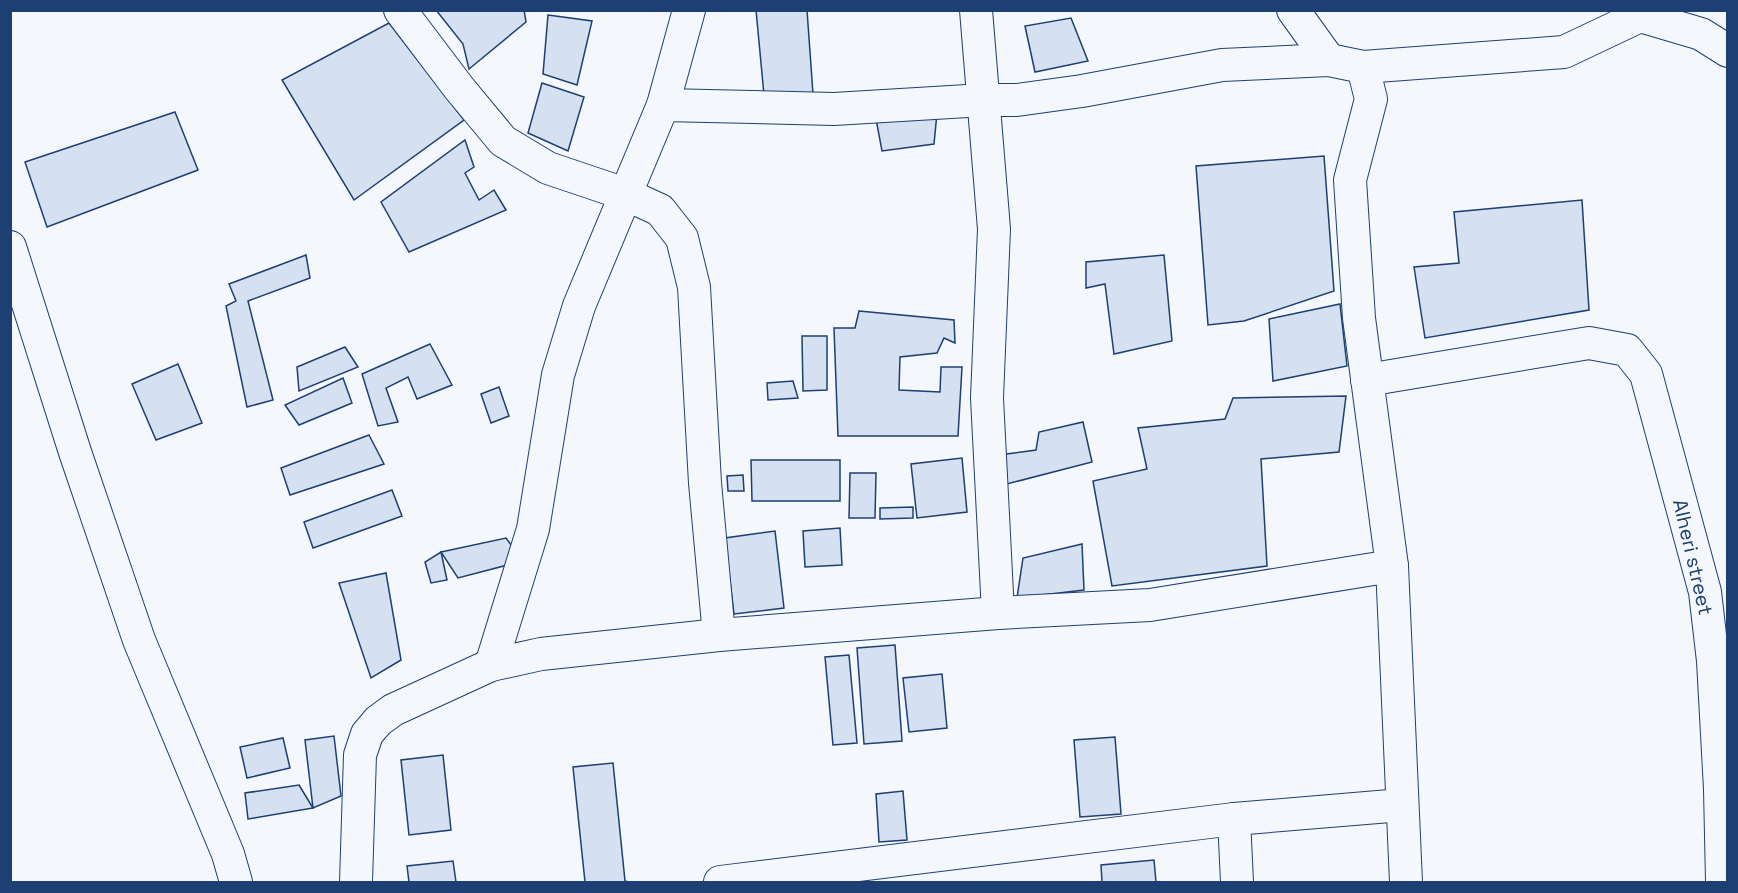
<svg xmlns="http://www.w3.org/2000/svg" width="1738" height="893" font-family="'Space Grotesk',sans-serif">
	<rect width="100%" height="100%" fill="#f4f7fb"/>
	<!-- building -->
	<g fill="#d5e0f0" stroke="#1d3f73" stroke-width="1.5">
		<path d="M436,10H524L526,22L469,69L463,44Z"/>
		<path d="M756,10H807L813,94L764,95Z"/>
		<path d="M548,15L592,21L577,85L543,74Z"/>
		<path d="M1071,18L1088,61L1035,72L1025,26Z"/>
		<path d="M389,23L464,120L354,200L282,80Z"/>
		<path d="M542,83L584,97L568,151L528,133Z"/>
		<path d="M175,112L198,170L47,227L25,162Z"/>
		<path d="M937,113L934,144L882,151L876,119Z"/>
		<path d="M465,140L474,167L465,173L479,200L494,190L506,210L409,252L381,202Z"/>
		<path d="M1324,156L1334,291L1244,321L1208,325L1196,166Z"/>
		<path d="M1582,200L1589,310L1425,338L1414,267L1459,263L1454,212Z"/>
		<path d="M306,255L310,278L248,301L273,400L247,407L226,306L236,301L229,284Z"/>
		<path d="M1164,255L1172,341L1114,354L1105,284L1086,288V262Z"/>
		<path d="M1340,304L1347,366L1273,381L1269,319Z"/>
		<path d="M859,311L954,320L955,343L944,338L937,353L900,357L899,390L940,392L941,367H962L958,436H838L834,328H855Z"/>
		<path d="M802,336H827V390L803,391Z"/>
		<path d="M430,344L452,385L417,399L408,377L386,388L398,422L378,426L362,374Z"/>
		<path d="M345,347L358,367L299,391L297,367Z"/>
		<path d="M178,364L202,423L156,440L132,384Z"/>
		<path d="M343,378L352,403L299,425L285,405Z"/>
		<path d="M793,381L798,398L768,400L767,383Z"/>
		<path d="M499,387L509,416L491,423L481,394Z"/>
		<path d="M1346,396L1339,452L1261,459L1267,566L1112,586L1093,481L1147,469L1138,428L1225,419L1233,398Z"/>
		<path d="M1083,422L1092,462L999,486V455L1036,450L1039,432Z"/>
		<path d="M369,435L384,464L290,495L281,468Z"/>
		<path d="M962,458L967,512L917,518L911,464Z"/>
		<path d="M751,460H840V501H752Z"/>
		<path d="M850,473H876L875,518H849Z"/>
		<path d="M743,475L744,491H728L727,476Z"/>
		<path d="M392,490L402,516L313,548L304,522Z"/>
		<path d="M913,507V518L880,519V508Z"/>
		<path d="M840,528L842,565L805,567L803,531Z"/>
		<path d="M775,531L784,608L734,614L725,538Z"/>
		<path d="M506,538L523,561L458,578L441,552Z"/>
		<path d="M1082,544L1084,590L1017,598L1023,558Z"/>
		<path d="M441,552L447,580L431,583L425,562Z"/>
		<path d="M386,573L401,660L371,678L339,583Z"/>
		<path d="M895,645L902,741L864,744L857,648Z"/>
		<path d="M849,655L857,743L833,745L825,657Z"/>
		<path d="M942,674L947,728L909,732L903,678Z"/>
		<path d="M334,736L341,796L313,808L305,740Z"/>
		<path d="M1115,737L1121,814L1080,817L1074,740Z"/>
		<path d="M283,738L290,768L247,778L240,747Z"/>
		<path d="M443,755L451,830L409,835L401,760Z"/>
		<path d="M613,763L625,881L629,882H585L573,767Z"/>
		<path d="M299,785L313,808L248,819L245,793Z"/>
		<path d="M903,791L907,840L879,842L876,794Z"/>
		<path d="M1154,860L1156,882H1102L1101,865Z"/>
		<path d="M453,861L456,882H409L407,866Z"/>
	</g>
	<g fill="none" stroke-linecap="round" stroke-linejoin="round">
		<defs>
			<g id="minor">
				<path d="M400,10L459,88L503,141L548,168L625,194L660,210L682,238L694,287L705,483L719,635"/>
				<path d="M976,10L994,229L987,398L998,613"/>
				<path d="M1293,10L1329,60"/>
				<path d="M1636,10L1640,16L1701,34L1728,51"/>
				<path d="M1363,67L1564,52L1640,16"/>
				<path d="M663,105L834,109L984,100H1017L1082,91L1222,65L1329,60L1363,67L1371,99L1350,180L1359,318L1392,566L1406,882"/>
				<path d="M10,247L75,452L139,640L228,854L236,882"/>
				<path d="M1367,380L1589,343L1627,350L1646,374L1705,592L1713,661L1720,789L1722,882"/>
				<path d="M491,665L533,529L558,375L579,306L663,105L689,10"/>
				<path d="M1234,819L1237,882"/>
				<path d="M356,882L360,755L367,734L378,721L393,710L491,665L541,654L719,635L998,613L1150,605L1392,566"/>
				<path d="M720,882L1234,819L1402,805"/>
			</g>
		</defs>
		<!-- minor casing -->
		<use href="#minor" stroke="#1d3f73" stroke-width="34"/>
		<!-- minor -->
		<use href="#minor" stroke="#f4f7fb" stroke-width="32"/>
	</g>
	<g text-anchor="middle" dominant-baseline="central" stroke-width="4.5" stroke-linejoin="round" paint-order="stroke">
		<!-- street labels -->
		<g font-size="20" fill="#1d3f73" stroke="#f4f7fb">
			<text transform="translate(1693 557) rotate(77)">Alheri street</text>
		</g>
	</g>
	<!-- border -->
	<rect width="1738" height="893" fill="none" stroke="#1d3f73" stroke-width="24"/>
</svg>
